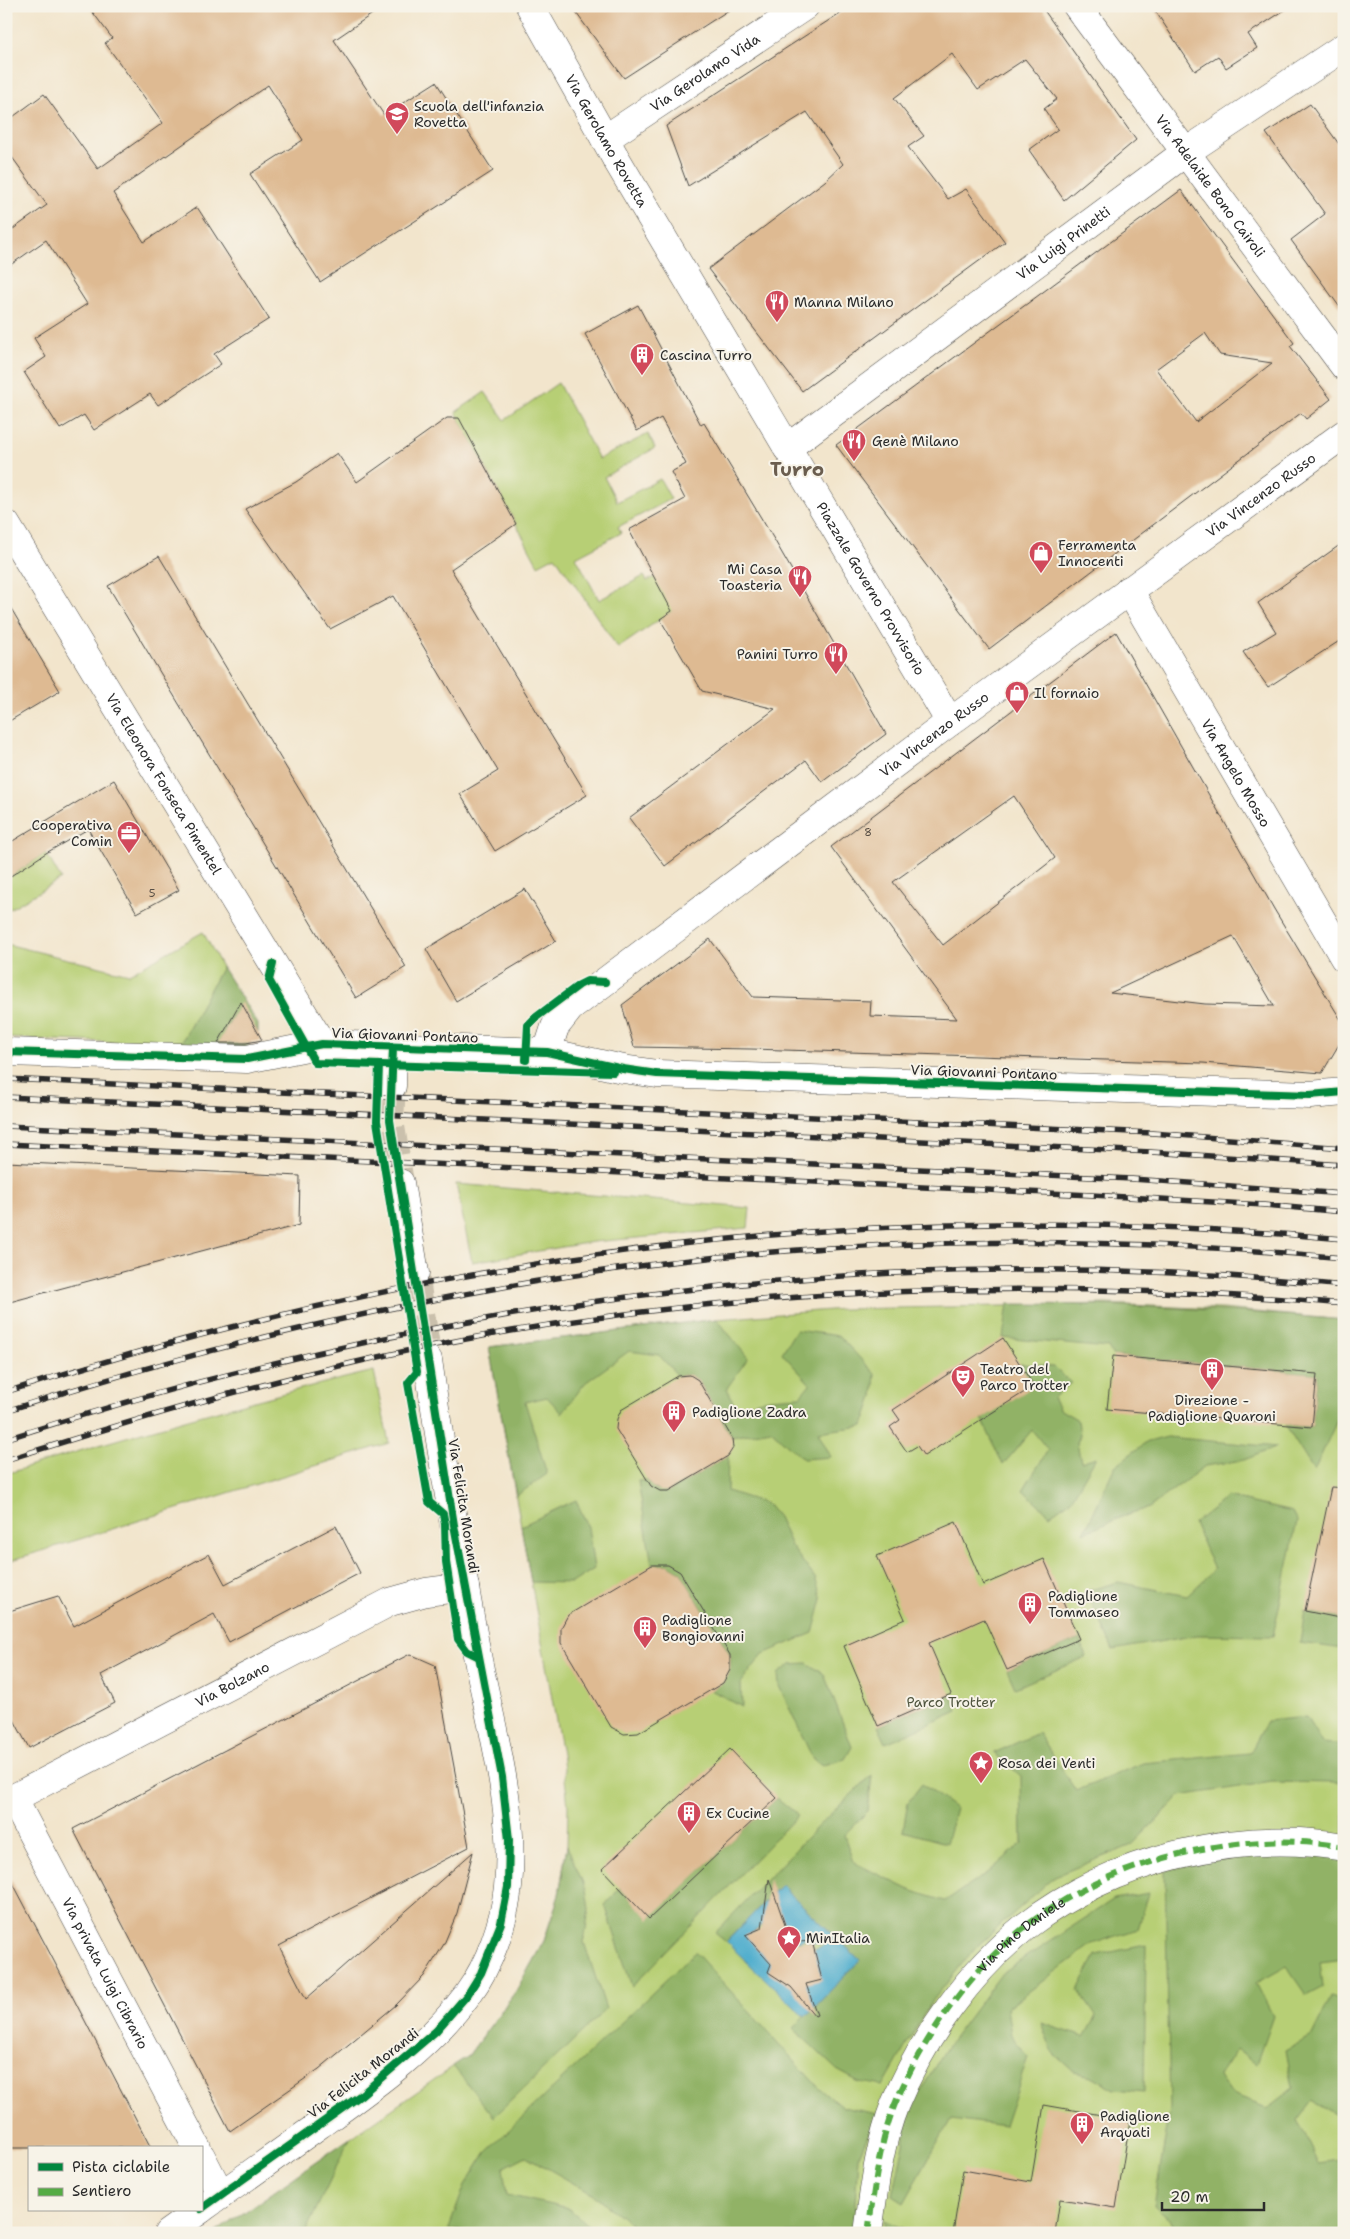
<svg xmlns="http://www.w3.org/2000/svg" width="1350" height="2239" font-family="'Shantell Sans',sans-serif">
	<rect width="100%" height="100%" fill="#f7f3e8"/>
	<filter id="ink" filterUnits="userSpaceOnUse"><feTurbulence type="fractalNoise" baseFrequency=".02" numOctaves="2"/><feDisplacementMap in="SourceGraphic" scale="10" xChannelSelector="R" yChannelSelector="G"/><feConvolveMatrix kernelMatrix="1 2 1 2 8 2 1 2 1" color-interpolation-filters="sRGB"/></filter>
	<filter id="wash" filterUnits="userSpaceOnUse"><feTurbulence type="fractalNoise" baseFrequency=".0096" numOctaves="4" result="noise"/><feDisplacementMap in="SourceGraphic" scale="20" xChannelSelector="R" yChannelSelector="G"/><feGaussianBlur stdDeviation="1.12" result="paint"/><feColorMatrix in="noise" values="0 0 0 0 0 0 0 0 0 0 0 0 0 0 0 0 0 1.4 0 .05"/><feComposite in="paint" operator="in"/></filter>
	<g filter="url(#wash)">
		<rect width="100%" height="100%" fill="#f2e5cc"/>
		<!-- green -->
		<g fill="#b7cf74" stroke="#717d50">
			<path d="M558,383L599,459L648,434L655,448L604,477L617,502L660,479L671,499L618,527L621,533L576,557L599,600L644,576L647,581L700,553L716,581L618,648L555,556L538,565L456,412L485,392L505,420Z"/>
			<path d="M46,853L61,879L6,911V873L10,877Z"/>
			<path d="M203,932L222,967L180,1045L6,1038V944L129,974Z"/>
			<path d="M456,1184L750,1208L748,1228L593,1242L472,1262Z"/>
			<path d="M1106,1304L1223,1309L1344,1320V2233H215L468,2056L516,1991L544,1941L559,1895L567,1846L568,1806L563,1760L489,1347L717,1319L843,1309Z"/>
			<path d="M374,1371L389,1443L6,1562V1474C128,1435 250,1400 374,1371Z"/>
		</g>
		<!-- forest -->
		<g fill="#91b266" stroke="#5e6e48">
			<path d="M222,967L258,1024V1033L249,1016L234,1014L224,1031L229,1044H250L247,1048L180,1045Z"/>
			<path d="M1008,1304C1121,1304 1231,1310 1344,1320V1405L1314,1471L1285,1425L1312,1427L1317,1374L1113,1356L1108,1348L1003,1338Z"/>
			<path d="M717,1319L748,1358L727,1388L735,1407L769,1398L800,1396L810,1384L782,1353L796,1330L839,1336L875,1374L873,1397L863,1426L818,1432L831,1457L803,1459L771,1430L732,1437L698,1380L690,1375L678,1376L659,1355L629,1351L585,1383L562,1413L547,1397L525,1402L547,1474L516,1496L489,1347Z"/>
			<path d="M1020,1364L1054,1366L1071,1383L1053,1398L1059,1409L1078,1420L1080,1435L1077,1443L1081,1462L1096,1457L1071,1500L1050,1515L1023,1490L1048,1450L1032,1430L1003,1465L982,1419Z"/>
			<path d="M1167,1437L1277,1447L1244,1460L1205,1466L1149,1508L1131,1513L1084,1533L1115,1466L1145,1443Z"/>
			<path d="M728,1456L727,1491L767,1504L778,1517L791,1546L815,1578L822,1599L813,1633L763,1654L741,1683L742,1707L711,1690C726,1681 731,1673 730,1655L680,1572L668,1565H652L638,1481L647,1480C652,1489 659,1491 669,1491Z"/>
			<path d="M1227,1497L1292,1512L1297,1521L1273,1636L1197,1635L1113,1650L1087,1591L1118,1582L1187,1596L1214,1570L1194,1523Z"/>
			<path d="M576,1500L588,1527L594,1569L572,1583L531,1582L521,1526Z"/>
			<path d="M1305,1611L1344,1619V1649L1300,1643Z"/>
			<path d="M1079,1639L1086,1657L1015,1688L1007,1670Z"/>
			<path d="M807,1663L824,1674L852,1747L845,1759L823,1765L813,1759L779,1686L778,1674L791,1664Z"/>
			<path d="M951,1694L958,1711L886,1743L878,1726Z"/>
			<path d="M1306,1717L1322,1743L1344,1745V1783L1272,1782L1180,1796L1132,1845L1055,1876L974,1949L930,2004L883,2086L859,2082L837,2070L793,2028L860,1960L781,1885L726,1942L715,1933L821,1823L872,1775L868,1811L844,1835L853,1862L912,1891L945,1901L989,1872L1022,1843L1021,1776L994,1753L1038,1733L1076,1791L1143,1763L1250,1753L1267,1721Z"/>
			<path d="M922,1784L956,1809L946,1843L903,1831L908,1802Z"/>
			<path d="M777,1798L798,1815L632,1987L605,1905L620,1888L649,1918Z"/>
			<path d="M567,1846L586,1890L589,1909L584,1942L606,2009L494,2117L453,2066L468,2056L516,1991L544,1941L559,1895Z"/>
			<path d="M1266,1855H1326L1344,1859V1959L1320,1962L1323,1986L1306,1995L1286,1966L1256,1983L1273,2016L1256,2064L1237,2049L1219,2076L1232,2095L1267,2108L1293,2088L1286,2050L1312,2036L1331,1997L1344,2002V2110L1336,2115L1312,2101L1298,2120L1319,2163L1344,2159V2233H1177L1171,2221L1154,2206L1170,2109L1165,1871L1216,1857Z"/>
			<path d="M1149,1893L1138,1929L1092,1944L1007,2008L1011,2035L1028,2057L1005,2126L951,2119L904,2203L893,2196L904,2144L909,2108L949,2044L1002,1973L1114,1899Z"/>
			<path d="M1146,1945L1144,2092L1115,2089L1092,2076L1074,2072L1053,2053L1041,2023L1084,2037L1096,2016L1078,1990L1096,1955Z"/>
			<path d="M695,1952L819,2088L843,2107L878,2114L858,2157L853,2233H641L594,2195L526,2156L503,2168L507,2195L569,2209L597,2232L467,2233L449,2228L465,2185L486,2152Z"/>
			<path d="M350,2138L305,2233H215Z"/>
			<path d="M884,2221L915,2233H885Z"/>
		</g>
		<!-- water -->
		<path fill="#4fadcd" stroke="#3d6c7c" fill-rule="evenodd" d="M781,1885L860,1960L805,2017L726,1942ZM777,1916L783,1918L784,1936L800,1941L806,1938L809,1943L827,1941L824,1945L812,1950L818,1965L750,1933Z"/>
		<g id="blocks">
			<!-- building -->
			<g fill="#deba92" fill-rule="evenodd">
				<path d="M88,6H384L334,40L384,115L436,82L493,171L320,282L250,174L303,140L268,85L113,193L144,242L197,207L269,319L214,354L221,364L158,405L150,394L94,430L84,415L60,429L24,372L46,357L34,338L87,304L46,240L6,268V234L47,205L6,149V122L44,94L98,169L163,123L105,43L112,38Z"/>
				<path d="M571,6H735L624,78Z"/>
				<path d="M851,6H1041L1136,140L1064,200L1029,150L1058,129L1044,109L1057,99L1025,59L978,90L952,54L894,98L924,136L908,147L948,199L966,189L1005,242L802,391L708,269L825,181L843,164L807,112L688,186L666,126Z"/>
				<path d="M1152,6H1291L1248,34L1257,48L1226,68L1218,56L1195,71Z"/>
				<path d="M1310,104L1344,151V313L1291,240L1325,214L1266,133Z"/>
				<path d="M1181,190L1294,343L1290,346L1331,399L1306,419L1301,413L989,649L836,445ZM1205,333L1220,355L1272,363L1196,422L1156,369Z"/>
				<path d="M638,305L701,425L704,423L775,541L886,734L822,782L806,760L665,866L629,818L775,709L702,691L660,619L672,611L629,530L685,499L671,472L686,464L661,418L637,431L585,334Z"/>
				<path d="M447,418H459L516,524L451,569L587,795L495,851L460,794L498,771L393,596L330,629L245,509L296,482L337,453L357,482Z"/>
				<path d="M1344,542V638L1268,687L1243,652L1276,632L1258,603Z"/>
				<path d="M159,556L406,967L356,998L108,586Z"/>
				<path d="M6,600L60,691L6,723Z"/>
				<path d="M1116,632L1274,909L1344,1025V1036L1322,1073L1203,1063L751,1049L634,1047L622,1005L710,939L753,997L871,1001L870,1016L957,1019L831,847ZM1014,796L1055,858L943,945L893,882ZM1233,936L1274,1006L1205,1004L1110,993Z"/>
				<path d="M114,780L179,890L137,913L88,829L46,853L6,879V845Z"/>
				<path d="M525,889L556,941L456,1001L426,949Z"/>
				<path d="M241,1002L262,1040L246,1043H218Z"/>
				<path d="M6,1162L300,1176L299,1225L6,1303Z"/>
				<path d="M1003,1338L1034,1386L924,1456L917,1446L907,1452L890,1427L900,1420L893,1410Z"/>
				<path d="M1113,1356L1317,1374L1312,1427L1107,1409Z"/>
				<path d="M690,1375L698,1380L732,1438L733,1448L728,1456L669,1491H660L651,1486L616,1429L617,1419L621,1410L678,1376Z"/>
				<path d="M1331,1487L1344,1488V1619L1305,1611Z"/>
				<path d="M956,1522L983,1585L1044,1559L1079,1639L1007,1670L984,1619L955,1632L929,1643L951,1694L878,1726L844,1646L905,1619L877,1556Z"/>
				<path d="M336,1526L360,1573L229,1642L214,1614L101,1675L115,1703L29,1748L6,1705V1612L58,1596L74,1626L209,1554L225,1584Z"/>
				<path d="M652,1565H668L680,1572L730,1655V1670L723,1683L638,1733L624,1734L611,1727L572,1661L561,1643V1628L568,1615Z"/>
				<path d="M410,1654L435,1665L469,1847L279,1946L306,1999L473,1852L457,1913L444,1944L424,1976L396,2005L319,2069L230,2131L73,1829Z"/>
				<path d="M730,1749L777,1798L649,1919L602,1869Z"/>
				<path d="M6,1870L55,1963L151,2148H6Z"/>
				<path d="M769,1879L792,1945L799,1942L812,1941L822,1980L806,1984L817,2015L815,2016L791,1987L768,1972L771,1964L745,1935L762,1928Z"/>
				<path d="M1044,2105L1130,2120L1116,2208L1060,2199L1055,2233H953L963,2170L1031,2182Z"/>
			</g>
		</g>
	</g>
	<g filter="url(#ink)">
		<use href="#blocks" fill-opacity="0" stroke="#494743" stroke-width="1"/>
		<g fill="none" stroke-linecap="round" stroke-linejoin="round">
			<!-- minor-tunnel -->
			<g stroke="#cac0ac" stroke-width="28" stroke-dasharray="28 14" stroke-linecap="butt">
				<path d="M392,1086L390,1120L400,1183"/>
				<path d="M415,1273L428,1360"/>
			</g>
			<defs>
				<g id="minor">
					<path id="s1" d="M530,6L615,157L950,722"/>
					<path id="s2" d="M1077,6L1344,366"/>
					<path id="s3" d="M605,139L805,6"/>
					<path id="s4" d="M787,448L1186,152L1344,47"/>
					<path id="s5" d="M6,524L322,1044"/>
					<path id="s6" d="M1129,590L1344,958"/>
					<path d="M6,1052L247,1059L322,1044L547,1052L623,1069L657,1074L1310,1095L1344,1092"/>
					<path id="s7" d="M547,1052L555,1027L570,1008L950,722L1344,434"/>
					<path d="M392,1086L393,1048"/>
					<path d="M400,1183L415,1273"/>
					<path id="s8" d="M13,1798L197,2148"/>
					<path id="s9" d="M6,1802L390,1602L426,1592L465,1587"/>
					<path d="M201,2156L221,2195"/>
					<path d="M201,2209C241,2181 280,2153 319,2125C372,2087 429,2047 468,1994C490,1964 504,1923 508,1887C516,1810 492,1730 477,1655C459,1557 442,1459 428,1360"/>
					<path d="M168,2233L200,2210"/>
					<path id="s10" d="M868,2233C874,2190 879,2144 895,2104C923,2037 970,1971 1026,1926C1111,1860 1238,1828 1344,1847"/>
				</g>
			</defs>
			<!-- minor casing -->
			<use href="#minor" stroke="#494743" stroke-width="29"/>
			<!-- minor -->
			<use href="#minor" stroke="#fff" stroke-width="28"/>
			<defs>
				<g id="rail">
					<path d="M6,1079L1152,1133L1344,1148"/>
					<path d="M6,1097L1151,1152L1344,1165"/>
					<path d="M6,1126L1132,1179L1344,1194"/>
					<path d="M6,1144L1092,1195L1264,1205L1344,1212"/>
					<path d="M6,1392C326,1289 660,1228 997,1224C1113,1223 1228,1229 1344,1239"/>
					<path d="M6,1411C189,1351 379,1306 569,1276C824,1236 1087,1234 1344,1258"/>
					<path d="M6,1439C437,1299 892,1238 1344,1286"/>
					<path d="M6,1460C164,1410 325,1364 488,1335C770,1285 1058,1278 1344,1304"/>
				</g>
			</defs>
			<!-- rail casing -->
			<use href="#rail" stroke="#2b2b2b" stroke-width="5.5"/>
			<!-- rail -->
			<use href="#rail" stroke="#f7f3e8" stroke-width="4" stroke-dasharray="11" stroke-linecap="butt"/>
			<!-- quiet -->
			<path stroke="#54ab44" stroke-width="6" stroke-dasharray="12 6" stroke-linecap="butt" d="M868,2233C874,2190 879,2144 895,2104C923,2037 970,1971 1026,1926C1111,1860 1238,1828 1344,1847"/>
			<defs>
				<g id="cycleway">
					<path d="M273,964L269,980L315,1063L613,1072"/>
					<path d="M6,1052L247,1059L322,1044L547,1052L623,1069L657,1074L1310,1095L1344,1092"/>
					<path d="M526,1060L528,1025L535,1018L579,985L587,981L605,982"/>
					<path d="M379,1065L377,1121L417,1372L408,1383L429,1502L443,1514L445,1524L446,1562L458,1639L467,1651L477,1656"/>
					<path d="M201,2209L361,2095L436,2031L468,1994L481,1973L501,1923L508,1887L509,1840L502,1777L454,1525L390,1120L393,1048"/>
				</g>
			</defs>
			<!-- cycleway casing -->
			<use href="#cycleway" stroke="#f7f3e8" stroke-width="11"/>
			<!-- cycleway -->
			<use href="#cycleway" stroke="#00873e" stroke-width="8"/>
		</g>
	</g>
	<!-- icons -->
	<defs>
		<symbol id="school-pin" viewBox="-11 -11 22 30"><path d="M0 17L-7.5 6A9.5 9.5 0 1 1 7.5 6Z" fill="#d1495b" stroke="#f7f3e8"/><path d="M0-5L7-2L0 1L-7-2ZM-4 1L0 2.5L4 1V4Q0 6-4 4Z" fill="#fff"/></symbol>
		<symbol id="restaurant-pin" viewBox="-11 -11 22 30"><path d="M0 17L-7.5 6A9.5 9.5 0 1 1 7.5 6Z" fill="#d1495b" stroke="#f7f3e8"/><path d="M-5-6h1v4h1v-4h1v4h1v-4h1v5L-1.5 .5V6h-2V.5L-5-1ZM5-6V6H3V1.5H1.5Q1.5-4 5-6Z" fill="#fff"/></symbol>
		<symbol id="building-pin" viewBox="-11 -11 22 30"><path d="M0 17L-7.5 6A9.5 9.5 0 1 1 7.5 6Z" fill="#d1495b" stroke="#f7f3e8"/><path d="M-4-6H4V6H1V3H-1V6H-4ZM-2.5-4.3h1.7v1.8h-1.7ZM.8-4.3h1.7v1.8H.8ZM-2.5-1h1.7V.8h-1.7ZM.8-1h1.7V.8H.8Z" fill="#fff"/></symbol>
		<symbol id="shop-pin" viewBox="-11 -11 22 30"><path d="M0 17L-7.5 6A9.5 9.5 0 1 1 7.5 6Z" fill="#d1495b" stroke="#f7f3e8"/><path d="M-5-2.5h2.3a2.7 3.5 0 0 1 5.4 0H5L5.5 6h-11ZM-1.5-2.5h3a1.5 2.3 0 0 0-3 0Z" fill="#fff"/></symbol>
		<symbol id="office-pin" viewBox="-11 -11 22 30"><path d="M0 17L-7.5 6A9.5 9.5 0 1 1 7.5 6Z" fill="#d1495b" stroke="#f7f3e8"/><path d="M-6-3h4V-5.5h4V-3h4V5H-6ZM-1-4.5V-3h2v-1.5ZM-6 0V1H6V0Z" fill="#fff"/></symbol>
		<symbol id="theatre-pin" viewBox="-11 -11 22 30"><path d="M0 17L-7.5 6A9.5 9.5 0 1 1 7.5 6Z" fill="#d1495b" stroke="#f7f3e8"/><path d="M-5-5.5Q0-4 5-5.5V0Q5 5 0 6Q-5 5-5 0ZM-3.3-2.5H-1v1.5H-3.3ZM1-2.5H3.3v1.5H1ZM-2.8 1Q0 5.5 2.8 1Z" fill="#fff"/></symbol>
		<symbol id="sight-pin" viewBox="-11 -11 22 30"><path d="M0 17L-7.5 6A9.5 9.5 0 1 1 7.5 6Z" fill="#d1495b" stroke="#f7f3e8"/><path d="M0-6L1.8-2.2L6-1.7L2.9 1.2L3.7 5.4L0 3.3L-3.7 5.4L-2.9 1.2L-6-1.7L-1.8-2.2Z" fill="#fff"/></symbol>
	</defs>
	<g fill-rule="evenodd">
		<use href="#school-pin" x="383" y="100" width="28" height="38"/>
		<use href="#restaurant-pin" x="763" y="288" width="28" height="38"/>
		<use href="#building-pin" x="628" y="341" width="28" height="38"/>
		<use href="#restaurant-pin" x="840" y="427" width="28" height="38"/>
		<use href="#shop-pin" x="1027" y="539" width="28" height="38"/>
		<use href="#restaurant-pin" x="786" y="563" width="28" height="38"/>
		<use href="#restaurant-pin" x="822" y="640" width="28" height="38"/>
		<use href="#shop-pin" x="1003" y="679" width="28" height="38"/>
		<use href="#office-pin" x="115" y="819" width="28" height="38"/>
		<use href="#building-pin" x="1198" y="1356" width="28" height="38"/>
		<use href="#theatre-pin" x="949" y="1363" width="28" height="38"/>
		<use href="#building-pin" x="660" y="1398" width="28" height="38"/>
		<use href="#building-pin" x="1016" y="1590" width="28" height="38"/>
		<use href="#building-pin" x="631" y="1614" width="28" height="38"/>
		<use href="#sight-pin" x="967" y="1749" width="28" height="38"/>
		<use href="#building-pin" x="675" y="1799" width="28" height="38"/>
		<use href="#sight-pin" x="775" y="1924" width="28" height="38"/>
		<use href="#building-pin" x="1068" y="2110" width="28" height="38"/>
	</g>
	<g text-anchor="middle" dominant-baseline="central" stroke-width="4" stroke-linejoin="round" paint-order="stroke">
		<!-- number labels -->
		<g font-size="11" fill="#584f45">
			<text x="868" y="832">8</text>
			<text x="152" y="893">5</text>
		</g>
		<!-- street labels -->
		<g font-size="14" fill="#2b2b2b" stroke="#f7f3e8">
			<text stroke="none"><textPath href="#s3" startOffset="120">Via Gerolamo Vida</textPath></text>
			<text stroke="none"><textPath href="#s1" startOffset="155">Via Gerolamo Rovetta</textPath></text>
			<text stroke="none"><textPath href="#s2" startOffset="224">Via Adelaide Bono Cairoli</textPath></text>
			<text stroke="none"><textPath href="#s4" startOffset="344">Via Luigi Prinetti</textPath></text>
			<text stroke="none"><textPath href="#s7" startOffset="911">Via Vincenzo Russo</textPath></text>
			<text stroke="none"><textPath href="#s1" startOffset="675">Piazzale Governo Provvisorio</textPath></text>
			<text stroke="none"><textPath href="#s7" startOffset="506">Via Vincenzo Russo</textPath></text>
			<text stroke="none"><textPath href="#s6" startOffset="212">Via Angelo Mosso</textPath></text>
			<text stroke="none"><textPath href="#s5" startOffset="304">Via Eleonora Fonseca Pimentel</textPath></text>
			<text transform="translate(405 1035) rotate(2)">Via Giovanni Pontano</text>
			<text transform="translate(984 1072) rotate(2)">Via Giovanni Pontano</text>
			<text transform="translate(464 1506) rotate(81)">Via Felicita Morandi</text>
			<text stroke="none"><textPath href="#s9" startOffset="255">Via Bolzano</textPath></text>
			<text stroke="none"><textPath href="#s10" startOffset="346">Via Pino Daniele</textPath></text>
			<text stroke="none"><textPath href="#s8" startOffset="198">Via privata Luigi Cibrario</textPath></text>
			<text transform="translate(363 2073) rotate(-38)">Via Felicita Morandi</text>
		</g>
		<!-- poi labels -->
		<g font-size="14" fill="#2b2b2b" stroke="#f7f3e8" text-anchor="start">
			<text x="414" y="106">Scuola dell'infanzia<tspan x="414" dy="16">Rovetta</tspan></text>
			<text x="794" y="302">Manna Milano</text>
			<text x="660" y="355">Cascina Turro</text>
			<text x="872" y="441">Genè Milano</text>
			<text x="1058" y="545">Ferramenta<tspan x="1058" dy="16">Innocenti</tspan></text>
			<text x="782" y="569" text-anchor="end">Mi Casa<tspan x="782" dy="16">Toasteria</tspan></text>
			<text x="818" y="654" text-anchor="end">Panini Turro</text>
			<text x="1034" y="693">Il fornaio</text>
			<text x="112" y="825" text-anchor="end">Cooperativa<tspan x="112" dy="16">Comin</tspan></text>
			<text x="980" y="1369">Teatro del<tspan x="980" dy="16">Parco Trotter</tspan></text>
			<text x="1212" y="1400" text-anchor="middle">Direzione -<tspan x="1212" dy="16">Padiglione Quaroni</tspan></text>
			<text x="692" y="1412">Padiglione Zadra</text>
			<text x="1048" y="1596">Padiglione<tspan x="1048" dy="16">Tommaseo</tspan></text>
			<text x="662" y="1620">Padiglione<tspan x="662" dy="16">Bongiovanni</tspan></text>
			<text x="998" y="1763">Rosa dei Venti</text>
			<text x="706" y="1813">Ex Cucine</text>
			<text x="806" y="1938">MinItalia</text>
			<text x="1100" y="2116">Padiglione<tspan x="1100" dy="16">Arquati</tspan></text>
		</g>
		<!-- park labels -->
		<g font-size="14" fill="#4e543d" stroke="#f7f3e8">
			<text x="951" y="1702">Parco Trotter</text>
		</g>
		<!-- district labels -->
		<g font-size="19" font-weight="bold" fill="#6a5d4f" stroke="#f7f3e8">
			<text x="797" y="469">Turro</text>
		</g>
	</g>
	<!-- margin -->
	<rect width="1350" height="2239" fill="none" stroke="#f7f3e8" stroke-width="25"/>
	<!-- legend -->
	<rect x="28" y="2146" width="175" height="65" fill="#f7f3e8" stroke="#a5a39c"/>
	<rect x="38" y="2163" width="25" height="8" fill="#00873e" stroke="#a5a39c"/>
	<text x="72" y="2172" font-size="15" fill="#2b2b2b">Pista ciclabile</text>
	<rect x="38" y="2188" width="25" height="8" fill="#54ab44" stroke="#a5a39c"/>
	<text x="72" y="2196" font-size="15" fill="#2b2b2b">Sentiero</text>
	<!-- scale -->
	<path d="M1162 2202v8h102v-8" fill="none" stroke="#2b2b2b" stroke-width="2.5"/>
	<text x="1170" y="2202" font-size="15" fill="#2b2b2b" stroke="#f7f3e8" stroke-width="4" paint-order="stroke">20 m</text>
</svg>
